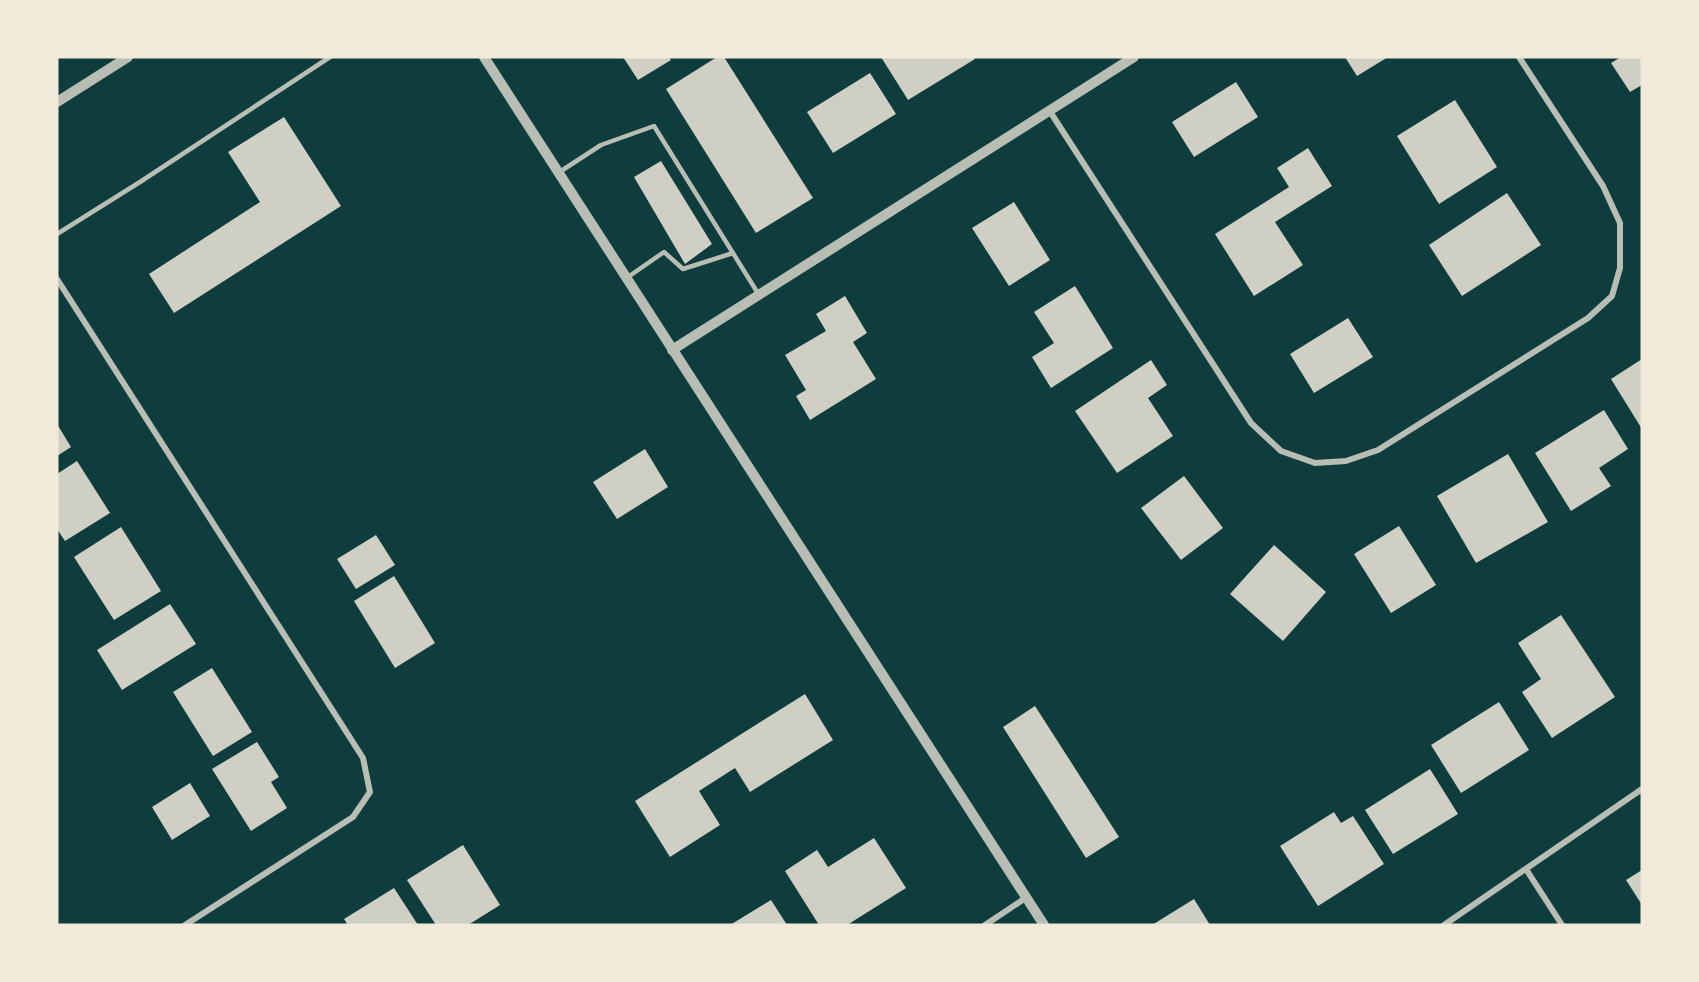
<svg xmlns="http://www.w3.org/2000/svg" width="1699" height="982" font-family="'Alegreya Sans',sans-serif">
	<rect width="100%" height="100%" fill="#0f3d3e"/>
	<!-- building -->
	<g fill="#cfcfc3">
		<path d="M623,57H669L671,60L638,80Z"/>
		<path d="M717,57H724L813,198L756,233L666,89Z"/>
		<path d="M881,57H974L975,59L908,100Z"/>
		<path d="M1345,57H1388L1357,76Z"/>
		<path d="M1621,57H1642V85L1630,92L1611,63Z"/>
		<path d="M870,73L896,114L833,153L807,112Z"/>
		<path d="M1236,82L1258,117L1194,157L1172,122Z"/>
		<path d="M1455,100L1497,167L1439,204L1397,136Z"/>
		<path d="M284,117L341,206L174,313L149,274L260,202L228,152Z"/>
		<path d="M1308,148L1332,186L1275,222L1303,265L1254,296L1215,234L1289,187L1277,168Z"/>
		<path d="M661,161L712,244L685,264L634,177Z"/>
		<path d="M1507,193L1541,245L1462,296L1429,245Z"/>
		<path d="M1014,202L1050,260L1009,286L972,228Z"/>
		<path d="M1075,286L1113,348L1051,388L1032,357L1054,343L1034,312Z"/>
		<path d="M845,296L867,333L853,342L876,379L810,420L796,396L806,390L785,355L826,331L816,314Z"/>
		<path d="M1348,318L1373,357L1314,393L1290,354Z"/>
		<path d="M1642,359V429L1611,379Z"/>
		<path d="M1151,360L1167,385L1148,398L1173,436L1117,473L1075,411Z"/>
		<path d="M1604,410L1628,449L1599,468L1611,486L1571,511L1535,453Z"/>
		<path d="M57,424L71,447L57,456Z"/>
		<path d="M645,449L668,487L617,519L593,482Z"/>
		<path d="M1508,454L1548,522L1476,563L1437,496Z"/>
		<path d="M77,461L110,513L65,541L57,529V474Z"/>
		<path d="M1184,476L1223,528L1181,560L1141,508Z"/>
		<path d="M1399,526L1436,585L1391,613L1354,554Z"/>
		<path d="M121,527L161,591L114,620L74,557Z"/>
		<path d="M376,535L395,565L356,589L337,559Z"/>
		<path d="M1274,545L1326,592L1283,641L1230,594Z"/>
		<path d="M394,576L435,643L395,668L354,601Z"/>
		<path d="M170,604L196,644L122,690L97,650Z"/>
		<path d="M1561,615L1615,697L1552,738L1522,692L1541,679L1518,643Z"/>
		<path d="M212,668L252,732L213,756L173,692Z"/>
		<path d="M805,694L833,740L750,792L735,768L699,791L720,825L670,857L635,801Z"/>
		<path d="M1499,702L1529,750L1461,793L1431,745Z"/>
		<path d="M1035,706L1119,837L1086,858L1003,727Z"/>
		<path d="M257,742L279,777L271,782L287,808L251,831L212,769Z"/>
		<path d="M1430,769L1458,814L1393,854L1365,810Z"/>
		<path d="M190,783L210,816L172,840L152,807Z"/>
		<path d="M1334,812L1341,823L1353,816L1384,864L1318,906L1280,846Z"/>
		<path d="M874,838L906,888L847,925H819L785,871L817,850L828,867Z"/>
		<path d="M463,845L500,905L468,925H436L407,880Z"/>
		<path d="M1642,870V905L1626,880Z"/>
		<path d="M394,888L418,925H348L344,919Z"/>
		<path d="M1194,899L1210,925H1152Z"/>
		<path d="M771,900L787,925H730Z"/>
	</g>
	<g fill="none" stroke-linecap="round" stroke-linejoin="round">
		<!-- service -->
		<g stroke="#b8beb3" stroke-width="4.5">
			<path d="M558,173L601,145L654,126L759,295"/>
			<path d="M57,234L140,182L330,57"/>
			<path d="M628,277L664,252L683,269L733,253"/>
		</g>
		<!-- minor -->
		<g stroke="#b8beb3" stroke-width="6">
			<path d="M1049,110L1251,423L1281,451L1315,463L1346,461L1378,450L1588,318L1612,296L1620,268V223L1603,186L1519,57"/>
			<path d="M57,279L363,758L370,792L353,817L185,925"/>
			<path d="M1526,869L1562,925"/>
			<path d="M985,925L1027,897"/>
			<path d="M1444,925L1642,789"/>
		</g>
		<!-- tertiary -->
		<g stroke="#b8beb3" stroke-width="10">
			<path d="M484,57L1044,925"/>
			<path d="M57,102L128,57"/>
			<path d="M672,350L1134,57"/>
		</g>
	</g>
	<!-- border -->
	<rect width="1699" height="982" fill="none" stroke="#f1e9da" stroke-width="117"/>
</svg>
